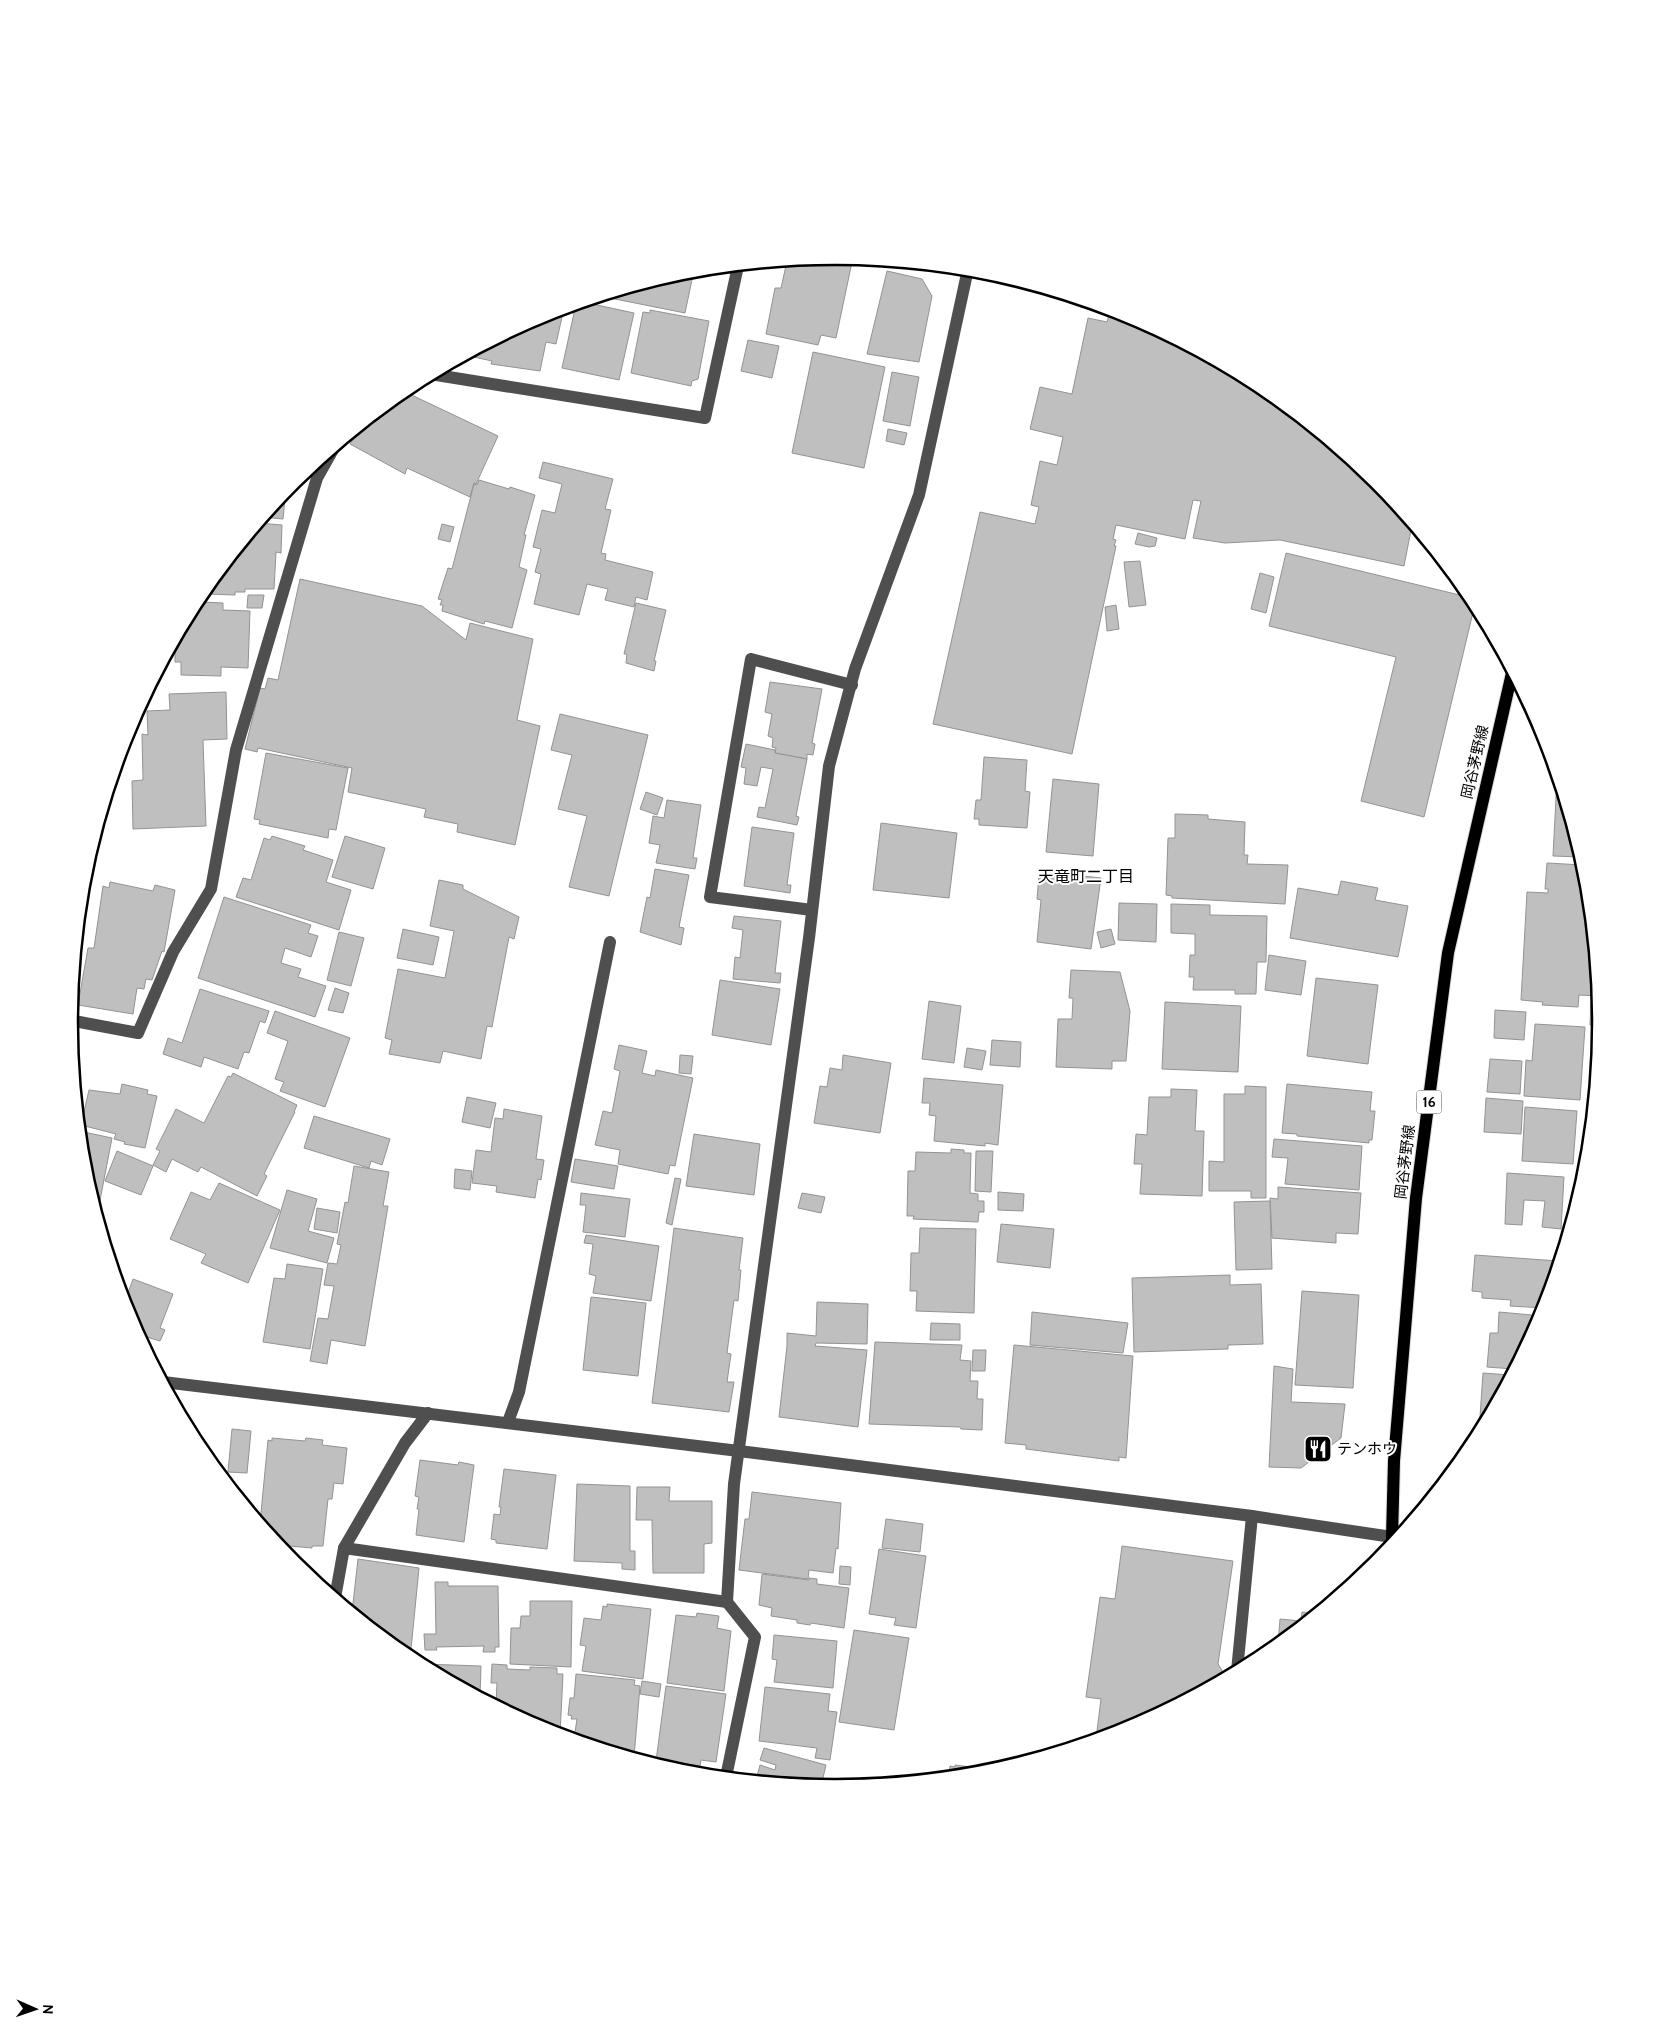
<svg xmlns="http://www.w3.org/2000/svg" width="1669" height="2044" font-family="Cabin,'Noto Sans JP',sans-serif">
	<rect width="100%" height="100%" fill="#fff"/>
	<!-- building -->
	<g fill="#bfbfbf" stroke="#939393">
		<path d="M828,257L852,262L836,338L821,335L818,345L766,334L775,288H781L787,261Z"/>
		<path d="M694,270L685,313L605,297L685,271Z"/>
		<path d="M887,271L922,279L932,296L919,362L867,354Z"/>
		<path d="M583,302L634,313L619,380L562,368L576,304Z"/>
		<path d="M564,308L556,344L546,342L540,371L491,364L492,361L474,357L475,350L542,314Z"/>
		<path d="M650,310L709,321L698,379L692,381L691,386L631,373L643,312L650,313Z"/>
		<path d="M1109,315L1137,321L1136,328L1165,335L1260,385L1376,481L1412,525L1404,566L1280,540L1225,543L1193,538L1201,501L1193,500L1185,539L1116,525L1113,539L1116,540L1114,546H1116L1072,754L933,724L980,512L1035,524L1039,507L1031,505L1040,461L1057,465L1063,437L1030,429L1040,387L1072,394L1088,318L1107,322Z"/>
		<path d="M748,340L779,346L772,378L741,371Z"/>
		<path d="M813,352L885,367L864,468L792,453Z"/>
		<path d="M892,372L919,377L910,426L883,421Z"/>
		<path d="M403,391L498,436L476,484L474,483L470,497L407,468L405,474L350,444L364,422Z"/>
		<path d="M888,429L907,433L904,445L886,441Z"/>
		<path d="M543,462L613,479L605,509L611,510L601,553L606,554L605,560L653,572L647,600L636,597L634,607L605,600L608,589L587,584L579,615L534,604L541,574L535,572L541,549L533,547L542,510L555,513L562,484L539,478Z"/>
		<path d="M479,480L509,489L510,487L535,495L524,535H526L519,567L527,570L512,628L485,621L484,624L442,611L443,605H440L442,600L438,599L448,568L452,569L474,484L477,485Z"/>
		<path d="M292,482V490L286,489L283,519L263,517Z"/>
		<path d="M258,523L282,525L281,553L276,552L274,589H245V592H235V595L207,594V585Z"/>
		<path d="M442,524L454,527L450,542L438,539Z"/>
		<path d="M1138,533L1157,538L1155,546L1149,547L1135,544Z"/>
		<path d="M1286,553L1472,598L1475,604L1424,817L1361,801L1396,657L1269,626Z"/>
		<path d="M1140,561L1146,605L1129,607L1124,562Z"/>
		<path d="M1260,573L1274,577L1266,613L1251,609Z"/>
		<path d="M300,579L422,606L466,640L470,623L533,639L517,720L540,726L515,845L457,832L458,824L424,817L426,809L348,792L352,768L258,748L257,752L245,749L260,688L265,689L268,678L278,680Z"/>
		<path d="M248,595H264L262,608H247Z"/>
		<path d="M201,602L223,603V610L250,611L248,668L221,667V676L181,675V662H175V638L191,609L201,610Z"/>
		<path d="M636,603L666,610L654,661H656L654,671L626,663L627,654H624Z"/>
		<path d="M1116,605L1119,629L1107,631L1105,607Z"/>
		<path d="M770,682L822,689L812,743L815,744L813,755L807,754V759L775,753L776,748L772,747L773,738L768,736L772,714L765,712Z"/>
		<path d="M226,692L227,739L203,740L206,826L133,829L132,781L143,780L142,734L148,735L147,711L170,710L169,694Z"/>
		<path d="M560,714L648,735L609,896L569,887L587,816L558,809L572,755L551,750Z"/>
		<path d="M746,744L775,750V753L807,759L796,816L799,817L797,825L757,817L759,807L765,808L773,769L761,767L757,786L744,784L746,768L741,767Z"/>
		<path d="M266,753L348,768L336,830L329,829L328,838L259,824L260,820L254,819Z"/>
		<path d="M984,757L1027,760L1025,791L1030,792L1027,828L979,825V819H974L976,800H981Z"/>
		<path d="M1557,778L1581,857L1553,856Z"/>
		<path d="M1053,779L1099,784L1093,856L1046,852Z"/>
		<path d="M646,792L663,798L657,815L640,809Z"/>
		<path d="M667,800L701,805L693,858H697L695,869L656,863L660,845L649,843L653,816L664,818Z"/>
		<path d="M1175,814L1208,815V819L1245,822L1244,855H1248L1247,864L1288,865L1285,904L1172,898V896L1166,895L1168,838H1175Z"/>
		<path d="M881,823L957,833L949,898L873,890Z"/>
		<path d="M752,827L794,833L787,885H791L790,893L744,886Z"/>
		<path d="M272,836L305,846L303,850L333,860L326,882L351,890L339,930L236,897L243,878L251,880L264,838L270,840Z"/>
		<path d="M345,836L385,848L373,889L332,877Z"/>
		<path d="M1547,863L1583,865L1586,873L1598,996L1579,995L1578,1007L1542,1005L1543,1002L1521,1000L1527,892L1548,893V889H1545Z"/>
		<path d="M655,869L689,875L679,927L684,928L681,945L640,932L647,897L650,898Z"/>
		<path d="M1047,872L1101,878L1091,949L1037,942L1041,900L1037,899L1039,875L1047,876Z"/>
		<path d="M439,880L463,885V889L519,917L514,939L509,937L492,1027L487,1026L481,1059L443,1051L440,1063L389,1054L392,1040L385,1038L398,969L445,978L454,931L430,926Z"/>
		<path d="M1341,881L1378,888L1375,900L1408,906L1398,957L1290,938L1298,888L1338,895Z"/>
		<path d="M110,882L153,891L155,885L175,890L164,952L162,951L152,980L146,979L144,989L137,988L133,1014L78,1005L88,948H94L103,886L109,888Z"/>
		<path d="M224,897L311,925L308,933L318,936L311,957L285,948L281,963L301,969L298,977L326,986L315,1017L198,978Z"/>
		<path d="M1119,903L1157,904L1156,942L1118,940Z"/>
		<path d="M1171,904L1210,905V915L1267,916L1266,962H1257L1256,994H1235V990H1193L1194,977H1189L1190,955H1195V934L1171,933Z"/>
		<path d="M734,916L781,921L775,973H781L780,983L733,979L735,957L740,958L743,930L732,928Z"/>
		<path d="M403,929L439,937L433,965L397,958Z"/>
		<path d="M1111,929L1115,944L1101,948L1097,932Z"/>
		<path d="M339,932L364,938L351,986L327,980Z"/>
		<path d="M1269,955L1306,961L1301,995L1265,990Z"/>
		<path d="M1071,970L1120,972L1130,1011L1126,1061H1112V1069L1056,1067L1058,1019H1072L1073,998H1069Z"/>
		<path d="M1316,978L1378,985L1368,1064L1307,1056Z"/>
		<path d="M720,980L780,989L771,1045L712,1035Z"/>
		<path d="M335,988L349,993L343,1013L328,1010Z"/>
		<path d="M200,989L269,1011L265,1023L260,1021L249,1053L244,1052L238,1069L204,1057L201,1067L163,1054L168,1038L182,1043Z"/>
		<path d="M929,1001L961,1006L954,1063L922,1059Z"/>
		<path d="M1165,1002L1241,1006L1238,1072L1162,1069Z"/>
		<path d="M1591,1002L1598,1003L1599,1031H1596L1597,1025H1590Z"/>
		<path d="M1495,1010L1526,1012L1524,1040L1494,1038Z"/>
		<path d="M275,1011L350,1038L325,1107L280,1091L284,1082L275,1079L288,1041L267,1033Z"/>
		<path d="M1535,1024L1585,1027L1580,1100L1524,1096L1526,1060L1532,1061Z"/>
		<path d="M992,1040L1021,1042L1020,1067L990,1065Z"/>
		<path d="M619,1045L647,1051L642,1073L655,1076L656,1070L693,1078L675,1166L670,1165L668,1174L618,1164L620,1150L595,1145L603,1111L612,1113L620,1071L614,1069Z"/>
		<path d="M967,1048L986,1051L982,1070L964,1067Z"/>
		<path d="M1593,1051H1597L1586,1170Z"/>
		<path d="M680,1055L693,1056L691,1074L679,1073Z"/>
		<path d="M843,1055L891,1063L880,1133L814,1123L820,1086L827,1087L830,1068L842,1070Z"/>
		<path d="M1490,1059L1522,1061L1520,1094L1487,1092Z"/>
		<path d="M233,1073L297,1105L294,1112H295L264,1174L267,1176L257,1196L201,1167L198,1172L172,1159L166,1172L153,1165L160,1151L156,1149L176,1109L204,1123L228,1076L231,1077Z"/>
		<path d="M924,1078L1003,1085L998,1145L985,1143V1146L934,1141L936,1116L929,1115L930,1103H922Z"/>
		<path d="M122,1084L148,1090L147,1094L157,1096L145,1148L124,1144L125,1142L114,1139L116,1134L81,1125L89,1090L120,1094Z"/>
		<path d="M1287,1084L1372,1092L1370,1111H1375L1372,1140H1369V1143L1297,1136V1134L1282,1133Z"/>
		<path d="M1245,1086L1266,1087V1198H1251V1191H1209V1161L1224,1162V1094H1245Z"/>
		<path d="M1171,1089L1197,1090L1195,1131H1204L1202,1196L1140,1194L1142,1164H1134L1136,1134L1147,1135L1149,1097H1171Z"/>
		<path d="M467,1097L496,1103L490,1128L462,1122Z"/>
		<path d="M1486,1098L1523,1101L1521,1134L1484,1132Z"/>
		<path d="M1525,1107L1577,1111L1573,1164L1522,1161Z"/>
		<path d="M504,1109L542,1116L536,1159L544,1160L541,1180L538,1179L535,1198L496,1192L497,1186L472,1183L476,1150L491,1152L495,1118L503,1119Z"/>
		<path d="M314,1116L390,1139L382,1165L371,1161L369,1168L304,1148Z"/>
		<path d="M79,1131L112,1138L97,1216L83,1171Z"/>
		<path d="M694,1134L760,1144L754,1195L686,1186Z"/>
		<path d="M1274,1139L1362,1146L1359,1190L1285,1184L1288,1158L1272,1157Z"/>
		<path d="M951,1149L964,1150V1153H971L970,1193L978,1194V1201H984V1212H979L978,1222L913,1219L914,1216H907L908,1171H915L916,1152L951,1153Z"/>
		<path d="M117,1151L153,1166L141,1195L105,1181Z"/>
		<path d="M976,1151H993L991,1192L975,1191Z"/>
		<path d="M575,1159L618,1166L614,1189L571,1182Z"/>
		<path d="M354,1166L389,1172L383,1206H388L365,1346L331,1340L327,1364L310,1361L318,1318L328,1319L334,1286L324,1285L328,1263L337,1264L341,1245L337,1244L345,1202L348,1203Z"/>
		<path d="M455,1169L472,1171L470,1190L454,1188Z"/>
		<path d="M1507,1173L1564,1177L1561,1229L1542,1227L1545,1201L1524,1200L1522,1225L1505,1224Z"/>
		<path d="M675,1178L681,1179L672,1225L666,1223Z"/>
		<path d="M219,1183L280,1210L248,1283L201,1263L206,1254L170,1239L191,1192L210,1200Z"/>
		<path d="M1278,1187L1361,1193L1358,1234L1336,1233V1243L1272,1238L1270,1198L1278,1199Z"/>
		<path d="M287,1190L317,1199L308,1231L334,1238L327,1263L270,1248Z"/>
		<path d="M998,1192L1024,1194L1023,1211L998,1210Z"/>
		<path d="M581,1193L630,1199L625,1237L583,1232L586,1205H580Z"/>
		<path d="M802,1193L825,1197L821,1213L798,1208Z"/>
		<path d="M1270,1201L1272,1269L1236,1270L1234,1202Z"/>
		<path d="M317,1208L340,1212L337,1233L314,1229Z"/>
		<path d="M1001,1224L1054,1229L1050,1268L997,1262Z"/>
		<path d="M674,1228L743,1238L739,1270H741L738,1301L734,1300L727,1353L731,1354L727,1382H734L729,1412L652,1403Z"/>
		<path d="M920,1228L976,1229L974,1313L916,1311L917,1291H910L911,1253H919Z"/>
		<path d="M586,1235L659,1246L651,1301L593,1293L596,1276L589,1274L593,1244L584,1243Z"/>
		<path d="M1475,1255L1558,1261L1544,1308L1510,1306L1511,1300L1482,1298V1292L1472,1291Z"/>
		<path d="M287,1264L323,1269L310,1349L263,1342L274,1278L285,1279Z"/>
		<path d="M1230,1275V1285L1261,1284L1263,1344L1228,1345V1349L1134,1352L1132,1278Z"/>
		<path d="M133,1279L173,1294L160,1328L165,1330L160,1341L137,1334L127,1315L124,1304Z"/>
		<path d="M1302,1291L1359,1295L1353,1388L1295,1385Z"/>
		<path d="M591,1297L646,1303L638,1376L583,1370Z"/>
		<path d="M817,1302L868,1304L867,1344L816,1343L815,1346L867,1350L858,1427L779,1417L787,1346V1333L816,1336Z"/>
		<path d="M1032,1312L1128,1323L1123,1353L1030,1345Z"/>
		<path d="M1499,1312L1542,1316L1513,1369L1487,1367L1490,1333H1498Z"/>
		<path d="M931,1323L960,1324V1340H930Z"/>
		<path d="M875,1342L962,1345L960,1360L971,1361L970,1381H978L977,1399H983L982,1430L961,1429L960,1427L869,1424Z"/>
		<path d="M1014,1345L1133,1356L1126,1458L1119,1457V1461L1026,1449V1445L1005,1443Z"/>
		<path d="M973,1350H986L985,1371H972Z"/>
		<path d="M1274,1366L1293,1369L1291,1402L1345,1404L1341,1438L1301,1468L1269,1467Z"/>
		<path d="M1483,1373L1510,1375L1480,1431H1479Z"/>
		<path d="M232,1429L251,1431L247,1473L228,1472Z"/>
		<path d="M272,1438L305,1441L306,1438L323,1440L322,1445L347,1448L343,1484L334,1483L332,1499H328L323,1546H312V1548L278,1545L260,1523L268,1440L272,1441Z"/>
		<path d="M420,1460L458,1465L459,1462L474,1465L464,1542L416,1535L419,1509H417L419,1497L415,1496Z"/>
		<path d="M504,1469L556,1475L547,1549L496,1543V1540L491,1539L494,1514L500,1515L501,1507H499Z"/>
		<path d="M577,1484L630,1486V1551H635V1570L622,1569V1563L574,1561Z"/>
		<path d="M637,1487H670L669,1501H712V1543L704,1544V1573H653L652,1520H636Z"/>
		<path d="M752,1492L841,1503L838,1549L836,1548L833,1573L809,1570L808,1579L739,1570L745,1519H749Z"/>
		<path d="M886,1519L923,1524L920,1552L882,1548Z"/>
		<path d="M1122,1546L1233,1561L1218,1664L1226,1677L1127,1730L1096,1739L1101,1699L1086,1697L1100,1597L1115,1599Z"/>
		<path d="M879,1549L926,1556L916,1628L894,1625L896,1618L869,1614Z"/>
		<path d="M358,1559L419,1568L411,1649L396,1648L352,1612Z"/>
		<path d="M840,1566L851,1567L850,1585L839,1584Z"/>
		<path d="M762,1574L809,1580V1578L817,1579V1584L849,1588L844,1628L811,1623L810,1625L797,1623V1620L771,1616L772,1608L759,1605Z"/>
		<path d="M435,1582H448V1586H498L499,1647H495V1652H483L484,1646L436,1647L437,1650H425L424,1634H436Z"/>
		<path d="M530,1601H572L571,1667L510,1664L511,1628H520L521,1616H530Z"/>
		<path d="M607,1604L651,1609L643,1679L582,1671L586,1646L580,1645L584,1618L601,1620L603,1606L607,1607Z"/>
		<path d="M1302,1612L1315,1613L1278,1644L1280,1619L1301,1621Z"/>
		<path d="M697,1613L719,1616L717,1628L731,1631L724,1691L667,1683L676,1615L696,1617Z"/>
		<path d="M854,1630L909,1638L894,1730L839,1722Z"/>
		<path d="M774,1635L837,1641L833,1688L774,1682L777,1660L772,1659Z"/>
		<path d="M423,1664L481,1666L480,1697L423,1666Z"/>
		<path d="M492,1664L507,1665V1669L530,1670V1667L557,1668V1674H563L560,1735L541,1729L496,1705L497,1683H491Z"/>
		<path d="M576,1674L635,1680L634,1685L640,1686L634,1757L574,1739L577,1719H571L572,1716L568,1715L570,1698H574Z"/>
		<path d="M642,1681L661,1684L659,1697L640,1694Z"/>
		<path d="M666,1686L726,1694L716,1762L701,1760L700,1767L656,1761Z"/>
		<path d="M765,1687L830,1694L828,1711L837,1712L830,1760L815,1758L817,1748L759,1741Z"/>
		<path d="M764,1748L826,1765L822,1782L828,1784L827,1787L756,1780L760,1765L775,1770L776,1765L760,1760Z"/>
		<path d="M955,1765L994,1770L984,1773L948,1777L950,1766L955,1767Z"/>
	</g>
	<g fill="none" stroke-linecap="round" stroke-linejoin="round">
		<defs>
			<path id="major" d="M1397,1538L1392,1537L1394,1461L1416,1198L1448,953L1512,673"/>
		</defs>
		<!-- major casing -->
		<use href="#major" stroke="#dbdbdb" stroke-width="14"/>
		<!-- minor -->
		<g stroke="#4f4f4f" stroke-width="12">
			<path d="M430,374L705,418L738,266"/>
			<path d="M812,910L710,897L751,659L852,685"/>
			<path d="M69,1020L138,1033L173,952L211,889L236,750L317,478L335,446"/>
			<path d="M163,1382L739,1451L1252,1516L1392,1537L1391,1545"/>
			<path d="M508,1422L519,1392L610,942"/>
			<path d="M344,1548L405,1443L428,1413"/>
			<path d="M335,1598L344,1548L727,1602"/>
			<path d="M1237,1671L1252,1516"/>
			<path d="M726,1777L755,1637L727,1602L734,1484L809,938L829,766L855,669L919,495L968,269"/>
		</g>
		<!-- major -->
		<use href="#major" stroke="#000" stroke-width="12"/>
	</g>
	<!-- icons -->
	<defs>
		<symbol id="restaurant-square" viewBox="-11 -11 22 22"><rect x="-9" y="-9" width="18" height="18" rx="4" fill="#000" stroke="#fff"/><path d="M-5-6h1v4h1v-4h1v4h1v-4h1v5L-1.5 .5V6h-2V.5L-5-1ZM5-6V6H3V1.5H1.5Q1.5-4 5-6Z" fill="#fff"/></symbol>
	</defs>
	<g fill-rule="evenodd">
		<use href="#restaurant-square" x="1302" y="1433" width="32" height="32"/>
	</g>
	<g text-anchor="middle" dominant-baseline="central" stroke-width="4" stroke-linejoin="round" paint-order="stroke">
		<!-- shield labels -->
		<rect fill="#fff" stroke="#4c4c4c" stroke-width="1" x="1416.5" y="1090.5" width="25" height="23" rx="4"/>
		<g font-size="14" font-weight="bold" fill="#000">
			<text x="1429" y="1102">16</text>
		</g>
		<!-- street labels -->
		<g font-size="15" fill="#000" stroke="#fff">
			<text transform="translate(1475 762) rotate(-77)">岡谷茅野線</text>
			<text transform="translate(1405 1162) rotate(-83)">岡谷茅野線</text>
		</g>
		<!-- poi labels -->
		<g font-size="15" fill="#000" stroke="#fff" text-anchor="start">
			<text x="1337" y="1449">テンホウ</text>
		</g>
		<!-- neighbourhood labels -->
		<g font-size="16" fill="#000" stroke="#fff">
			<text x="1086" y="876">天竜町二丁目</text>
		</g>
	</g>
	<!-- crop -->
	<path d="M0 0H1669V2044H0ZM78 1022a757 757 0 1 1 1514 0a757 757 0 1 1-1514 0Z" fill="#fff" fill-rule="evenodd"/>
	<path fill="none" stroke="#000" stroke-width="2.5" d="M78 1022a757 757 0 1 1 1514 0a757 757 0 1 1-1514 0Z"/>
	<!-- north arrow -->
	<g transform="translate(35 2009) rotate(92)" stroke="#ffffff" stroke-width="4" paint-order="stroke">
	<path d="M0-4L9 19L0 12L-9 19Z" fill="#000000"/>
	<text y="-8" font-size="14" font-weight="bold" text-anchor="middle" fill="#000000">N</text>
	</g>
</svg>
